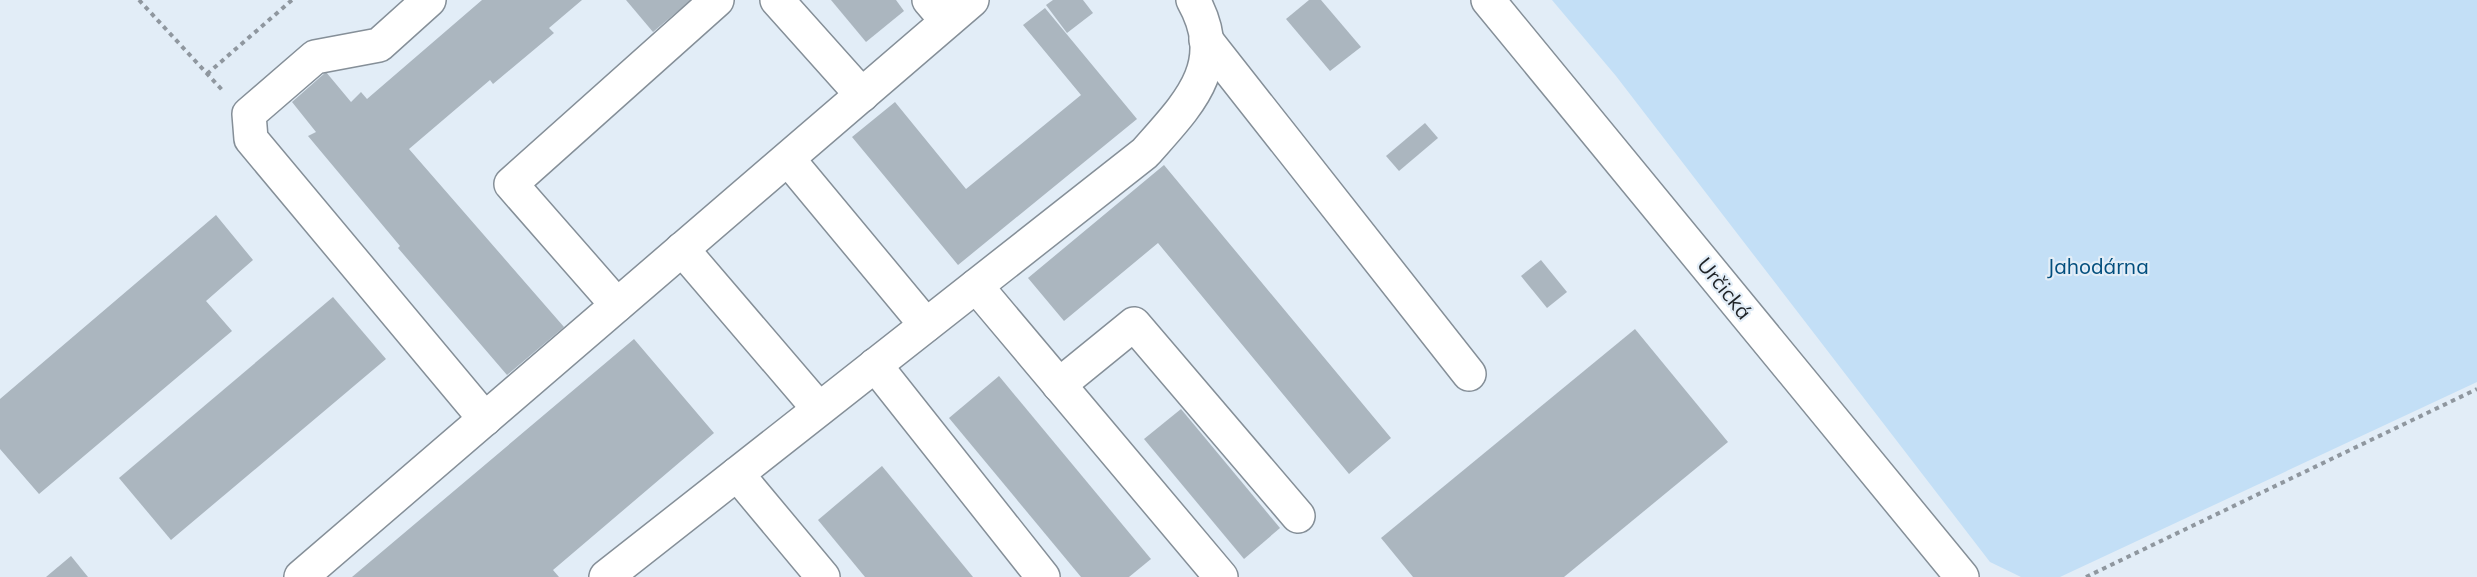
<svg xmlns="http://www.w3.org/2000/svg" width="2477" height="577" font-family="Mulish,sans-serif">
	<rect width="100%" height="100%" fill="#e2edf7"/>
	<!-- green -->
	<path fill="#c3dff6" d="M1552,0H2477V382L2060,577H2021L1990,562L1616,76Z"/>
	<!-- building -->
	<g fill="#abb6bf">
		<path d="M482,0H582L549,28L554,33L493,84L490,80L409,149L564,327L507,375L398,248L400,246L308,136L316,132L292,102L326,72L351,102L361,92L367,99Z"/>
		<path d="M626,0H691L653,32Z"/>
		<path d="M831,0H896L904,11L866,42Z"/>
		<path d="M1053,0H1083L1093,13L1067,33L1046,5Z"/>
		<path d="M1309,0H1321L1361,47L1330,71L1286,19Z"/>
		<path d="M1045,8L1137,119L958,265L852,137L895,102L966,189L1081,95L1023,25Z"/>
		<path d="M1425,123L1438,138L1399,171L1386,156Z"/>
		<path d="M1164,165L1391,438L1349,474L1158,243L1064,321L1028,278Z"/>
		<path d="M216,215L253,260L206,301L232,331L39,494L0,449V399Z"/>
		<path d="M1541,260L1567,292L1547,308L1521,276Z"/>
		<path d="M333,297L386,359L171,540L119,478Z"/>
		<path d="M1635,329L1728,442L1564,577H1413L1381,538Z"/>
		<path d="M634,339L714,433L553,570L559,577H352Z"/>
		<path d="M999,376L1151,559L1129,577H1081L949,418Z"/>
		<path d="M1181,409L1280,528L1244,559L1144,439Z"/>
		<path d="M882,466L973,577H865L818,520Z"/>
		<path d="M71,556L88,577H46Z"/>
	</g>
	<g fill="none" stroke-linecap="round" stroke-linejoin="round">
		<defs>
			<g id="minor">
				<path d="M429,0L379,45L315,57L249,114L251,139L485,419"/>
				<path d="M777,0L862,95"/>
				<path d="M929,0L947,21"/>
				<path d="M1488,0L1962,577"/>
				<path d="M1206,40L1469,374"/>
				<path d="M788,159L926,325"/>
				<path d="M682,249L819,409"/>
				<path d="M976,286L1221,577"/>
				<path d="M617,305L511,184L717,0"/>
				<path d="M875,365L1043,577"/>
				<path d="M1059,385L1134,324L1298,516"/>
				<path d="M737,474L823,577"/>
				<path d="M301,577L972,0"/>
				<path d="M606,577L1145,153C1187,105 1230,66 1193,0"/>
			</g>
		</defs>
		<!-- minor casing -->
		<use href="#minor" stroke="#858f98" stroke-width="36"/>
		<!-- path -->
		<g stroke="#8f979f" stroke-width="4" stroke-dasharray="4.5 4.5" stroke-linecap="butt">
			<path d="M139,0L224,92"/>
			<path d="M207,74L292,0"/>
			<path d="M2086,577L2477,389"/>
		</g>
		<!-- minor -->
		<use href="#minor" stroke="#fff" stroke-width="33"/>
	</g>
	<g text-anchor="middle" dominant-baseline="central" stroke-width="4.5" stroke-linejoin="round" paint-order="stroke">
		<!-- park labels -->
		<g font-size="21" fill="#024e7d" stroke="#e2edf7">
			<text x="2098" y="266">Jahodárna</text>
		</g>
		<!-- street labels -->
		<g font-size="21" fill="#1e2226" stroke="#e2edf7">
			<text transform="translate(1725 288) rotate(51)">Určická</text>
		</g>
	</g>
</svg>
